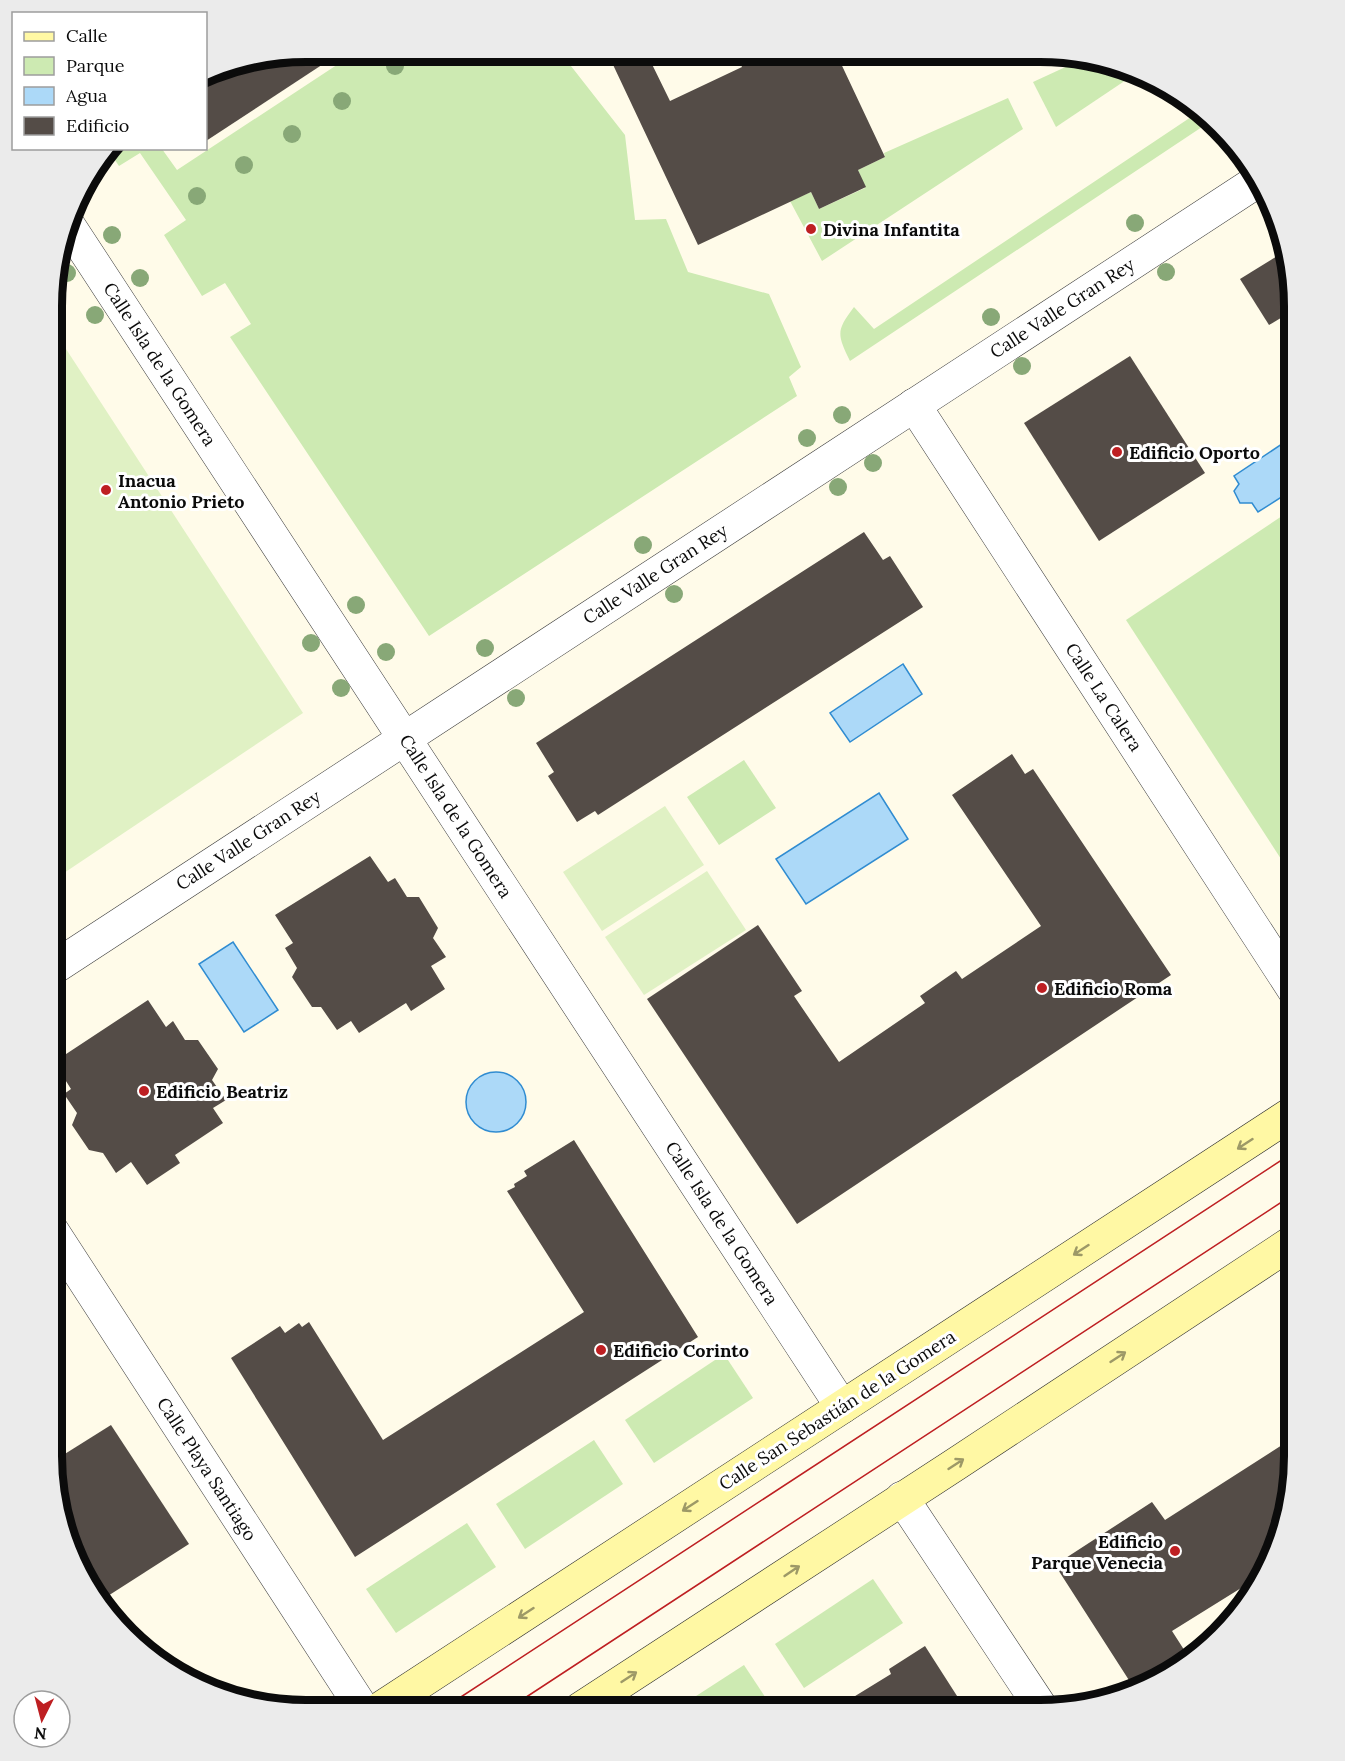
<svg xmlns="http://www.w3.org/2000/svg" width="1345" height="1761" font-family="Lora,serif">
	<rect width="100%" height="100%" fill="#fffbe9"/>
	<!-- green -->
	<g fill="#cdeab2">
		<path d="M358,51L560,52L625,135L635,220L666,219L688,272L769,294L801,367L789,377L797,396L429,636L230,337L251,324L225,283L202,296L164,235L186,220L140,153L119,166L108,150L110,148L162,149L177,170Z"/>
		<path d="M1085,58L1132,76L1056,127L1033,82Z"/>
		<path d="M1008,98L1023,129L822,261L790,201L811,192L819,209L865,188L858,170L885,157L884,153Z"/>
		<path d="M1200,111L1211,121L850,361C837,334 836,331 854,307L874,329Z"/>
		<path d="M1294,508V879L1126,620Z"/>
		<path d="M744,760L776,808L719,845L687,797Z"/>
		<path d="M724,1354L753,1398L654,1463L625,1420Z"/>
		<path d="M594,1440L623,1484L525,1549L496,1504Z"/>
		<path d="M467,1523L496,1567L396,1633L366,1589Z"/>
		<path d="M873,1579L903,1623L804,1688L775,1644Z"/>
		<path d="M744,1665L773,1709H676Z"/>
	</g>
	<!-- pitch -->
	<g fill="#e0f1c4">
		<path d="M53,329L303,713L52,881Z"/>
		<path d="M665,806L704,865L602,931L563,872Z"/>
		<path d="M707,871L746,930L644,995L605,937Z"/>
	</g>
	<!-- water -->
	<g fill="#acd9f8" stroke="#308cd1" stroke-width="1.5">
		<path d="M1294,436V489L1258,512L1252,503H1240L1234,491L1239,484L1234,476Z"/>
		<path d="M903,664L922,694L850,742L830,713Z"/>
		<path d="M879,793L908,839L806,904L776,859Z"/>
		<path d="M233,942L278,1010L244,1032L199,964Z"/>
		<circle cx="496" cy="1102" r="30"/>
	</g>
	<!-- building -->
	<g fill="#544c47">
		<path d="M306,51H343L206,141V75L224,65Z"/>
		<path d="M607,52H646L670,101L742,67L735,52L836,53L885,157L858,170L866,187L819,209L811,192L698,245Z"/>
		<path d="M1282,253L1294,310L1269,325L1240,279Z"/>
		<path d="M1130,356L1205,473L1099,541L1024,423Z"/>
		<path d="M864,532L883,560L890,556L923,607L598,815L595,811L577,822L548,776L554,772L536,743Z"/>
		<path d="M1012,754L1025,774L1033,769L1171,975L797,1224L647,999L758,925L802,991L794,996L839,1062L925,1003L920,996L956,971L962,979L1041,926L952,795Z"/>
		<path d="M370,856L388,882L395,878L407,897H419L438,928L433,938L446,957L431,966L445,989L411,1011L406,1003L359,1033L351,1021L337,1030L321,1007H312L292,977L297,968L285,948L293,943L275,915Z"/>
		<path d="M148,1000L166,1027L173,1021L185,1040H198L218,1069L212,1080L226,1100L213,1108L223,1123L175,1155L180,1163L147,1185L131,1162L116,1173L103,1153L89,1150L72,1125L77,1113L64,1094L71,1089L54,1062Z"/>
		<path d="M574,1140L698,1337L355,1557L231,1358L280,1326L285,1333L299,1323L302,1327L309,1322L383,1440L584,1312L507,1191L515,1187L514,1184L527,1176L524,1171Z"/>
		<path d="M111,1425L189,1544L100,1601L77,1568L52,1462Z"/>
		<path d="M1293,1438V1472L1280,1537L1262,1575L1172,1631L1190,1659L1152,1684L1134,1688L1055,1565L1152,1502L1165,1520Z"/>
		<path d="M925,1646L966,1710L834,1709L891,1674L889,1669Z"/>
	</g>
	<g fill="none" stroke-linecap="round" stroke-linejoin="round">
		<defs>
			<g id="minor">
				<path d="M914,405L1294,990"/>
				<path d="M51,1229L362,1708"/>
				<path d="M902,1498L1042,1709"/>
			</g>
			<g id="tertiary">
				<path d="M69,226L842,1407"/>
				<path d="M52,969L1259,180"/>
			</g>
			<g id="secondary">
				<path d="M381,1708L1294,1112"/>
				<path d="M580,1709L956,1464L1294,1241"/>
			</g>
		</defs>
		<!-- minor casing -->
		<use href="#minor" stroke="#3e3e3e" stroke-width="34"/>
		<!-- tertiary casing -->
		<use href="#tertiary" stroke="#3e3e3e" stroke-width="34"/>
		<!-- secondary casing -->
		<use href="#secondary" stroke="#2d2d2d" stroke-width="34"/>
		<!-- minor -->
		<use href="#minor" stroke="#fff" stroke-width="33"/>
		<!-- tertiary -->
		<use href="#tertiary" stroke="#fff" stroke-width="33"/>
		<!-- secondary -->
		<use href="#secondary" stroke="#fff8a4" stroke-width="33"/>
		<!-- tram -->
		<g stroke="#be1f22" stroke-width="1.5">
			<path d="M444,1708L1294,1152"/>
			<path d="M508,1709L1294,1194"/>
		</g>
	</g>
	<!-- trees -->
	<g fill="#88a877">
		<circle cx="395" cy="66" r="9"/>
		<circle cx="342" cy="101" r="9"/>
		<circle cx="292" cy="134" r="9"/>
		<circle cx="244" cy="165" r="9"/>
		<circle cx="197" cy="196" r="9"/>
		<circle cx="1135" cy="223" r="9"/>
		<circle cx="112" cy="235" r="9"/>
		<circle cx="1166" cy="272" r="9"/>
		<circle cx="67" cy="273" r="9"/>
		<circle cx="140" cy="278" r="9"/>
		<circle cx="95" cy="315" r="9"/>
		<circle cx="991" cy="317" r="9"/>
		<circle cx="1022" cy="366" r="9"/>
		<circle cx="842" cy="415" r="9"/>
		<circle cx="807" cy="438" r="9"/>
		<circle cx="873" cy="463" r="9"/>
		<circle cx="838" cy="487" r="9"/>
		<circle cx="643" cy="545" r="9"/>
		<circle cx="674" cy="594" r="9"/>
		<circle cx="356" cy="605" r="9"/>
		<circle cx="311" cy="643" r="9"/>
		<circle cx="485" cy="648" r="9"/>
		<circle cx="386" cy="652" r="9"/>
		<circle cx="341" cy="688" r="9"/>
		<circle cx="516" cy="698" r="9"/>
	</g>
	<!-- one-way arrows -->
	<defs><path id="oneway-shaft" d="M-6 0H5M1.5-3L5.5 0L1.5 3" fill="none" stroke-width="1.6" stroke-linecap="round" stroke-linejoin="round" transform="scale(1.5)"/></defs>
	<g stroke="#9d9967">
		<use href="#oneway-shaft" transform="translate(1245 1144) rotate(147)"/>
		<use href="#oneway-shaft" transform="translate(1081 1250) rotate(147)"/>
		<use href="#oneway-shaft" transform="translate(1118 1357) rotate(-33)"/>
		<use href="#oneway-shaft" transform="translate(956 1464) rotate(-33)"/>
		<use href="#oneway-shaft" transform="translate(690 1506) rotate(147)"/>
		<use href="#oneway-shaft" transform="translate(792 1571) rotate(-34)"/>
		<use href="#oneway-shaft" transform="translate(526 1613) rotate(147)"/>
		<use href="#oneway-shaft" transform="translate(629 1677) rotate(-33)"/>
	</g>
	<!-- markers -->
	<g fill="#be1f22" stroke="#fff" stroke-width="2">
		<circle cx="811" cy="229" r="6"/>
		<circle cx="1117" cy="452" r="6"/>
		<circle cx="106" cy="490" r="6"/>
		<circle cx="1042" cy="988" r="6"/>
		<circle cx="144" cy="1091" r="6"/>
		<circle cx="601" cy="1350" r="6"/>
		<circle cx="1175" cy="1551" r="6"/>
	</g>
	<g text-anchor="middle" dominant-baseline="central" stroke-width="6" stroke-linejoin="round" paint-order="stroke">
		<!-- poi labels -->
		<g font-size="18" font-weight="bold" fill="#0b0b0b" stroke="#fff" text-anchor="start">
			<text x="823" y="229">Divina Infantita</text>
			<text x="1129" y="452">Edificio Oporto</text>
			<text x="118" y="480">Inacua<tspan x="118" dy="21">Antonio Prieto</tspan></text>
			<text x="1054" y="988">Edificio Roma</text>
			<text x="156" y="1091">Edificio Beatriz</text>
			<text x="613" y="1350">Edificio Corinto</text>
			<text x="1163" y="1541" text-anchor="end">Edificio<tspan x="1163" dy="21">Parque Venecia</tspan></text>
		</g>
		<!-- street labels -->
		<g font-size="18" fill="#0b0b0b" stroke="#fff">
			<text transform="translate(1062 308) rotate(-33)">Calle Valle Gran Rey</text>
			<text transform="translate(160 364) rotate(57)">Calle Isla de la Gomera</text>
			<text transform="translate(655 574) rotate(-33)">Calle Valle Gran Rey</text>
			<text transform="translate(1104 697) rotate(57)">Calle La Calera</text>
			<text transform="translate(456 816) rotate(57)">Calle Isla de la Gomera</text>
			<text transform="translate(248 840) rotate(-33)">Calle Valle Gran Rey</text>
			<text transform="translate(722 1223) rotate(57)">Calle Isla de la Gomera</text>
			<text transform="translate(837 1410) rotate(-33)">Calle San Sebastián de la Gomera</text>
			<text transform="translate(207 1469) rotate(57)">Calle Playa Santiago</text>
		</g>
	</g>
	<!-- crop -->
	<path d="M0 0H1345V1761H0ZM306 62H1040A244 244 0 0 1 1284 306V1456A244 244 0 0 1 1040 1700H306A244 244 0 0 1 62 1456V306A244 244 0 0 1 306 62Z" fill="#ebebeb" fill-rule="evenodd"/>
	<path fill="none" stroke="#0b0b0b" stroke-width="8" d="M306 62H1040A244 244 0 0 1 1284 306V1456A244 244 0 0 1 1040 1700H306A244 244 0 0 1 62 1456V306A244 244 0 0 1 306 62Z"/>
	<!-- legend -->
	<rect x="12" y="12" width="195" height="138" fill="#ffffff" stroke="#9d9d9d" stroke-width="1.5"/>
	<rect x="24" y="32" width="30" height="9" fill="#fff8a4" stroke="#9d9d9d" stroke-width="1.5"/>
	<text x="66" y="42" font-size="18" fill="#0b0b0b">Calle</text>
	<rect x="24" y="57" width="30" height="18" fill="#cdeab2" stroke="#9d9d9d" stroke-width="1.5"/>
	<text x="66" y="72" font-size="18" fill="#0b0b0b">Parque</text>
	<rect x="24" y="87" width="30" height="18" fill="#acd9f8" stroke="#9d9d9d" stroke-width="1.5"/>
	<text x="66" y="102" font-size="18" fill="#0b0b0b">Agua</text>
	<rect x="24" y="117" width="30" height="18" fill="#544c47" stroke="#9d9d9d" stroke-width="1.5"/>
	<text x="66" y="132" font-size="18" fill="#0b0b0b">Edificio</text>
	<!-- north arrow -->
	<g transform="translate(42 1719) rotate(186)"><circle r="28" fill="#ffffff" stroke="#9d9d9d" stroke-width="1.5"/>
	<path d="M0-4.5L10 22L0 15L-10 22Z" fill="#be1f22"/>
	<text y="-9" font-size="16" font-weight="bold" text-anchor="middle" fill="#0b0b0b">N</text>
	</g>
</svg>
